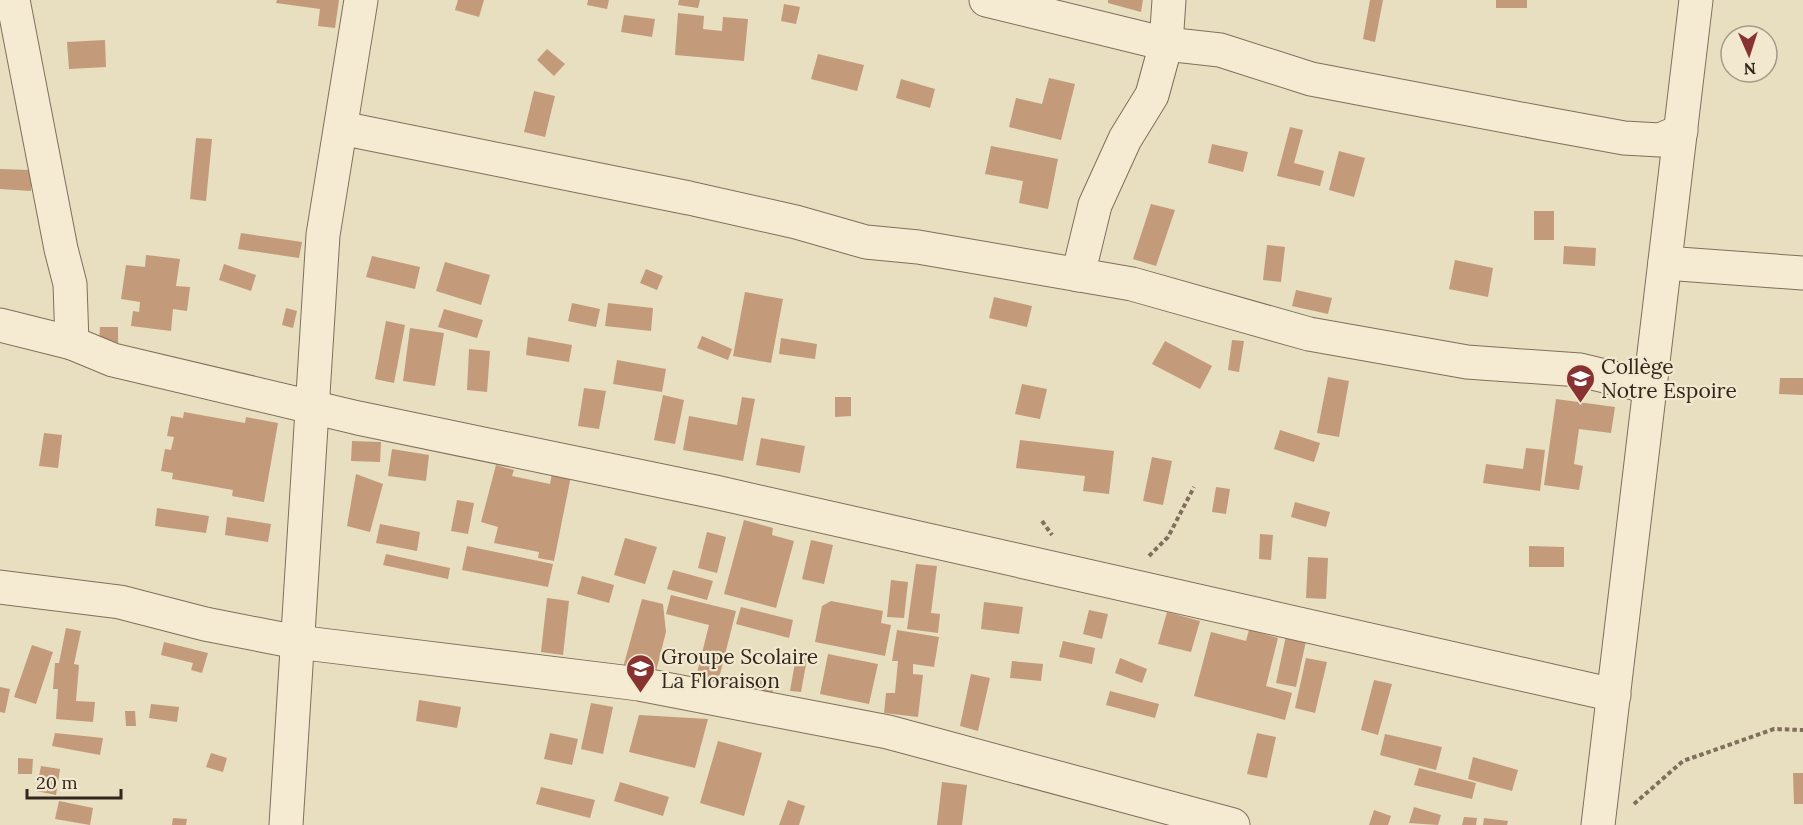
<svg xmlns="http://www.w3.org/2000/svg" width="1803" height="825" font-family="Lora,serif">
	<rect width="100%" height="100%" fill="#e8dec0"/>
	<!-- building -->
	<g fill="#c39b7a">
		<path d="M277,0H339L335,28L318,26L320,9L276,3Z"/>
		<path d="M458,0H484L479,17L455,10Z"/>
		<path d="M588,0H609L607,9L587,5Z"/>
		<path d="M679,0H700L698,8L678,5Z"/>
		<path d="M1108,0H1143L1141,12L1108,3Z"/>
		<path d="M1370,0H1383L1375,42L1363,39Z"/>
		<rect x="1496" y="0" width="31" height="8"/>
		<path d="M784,4L800,7L796,24L781,21Z"/>
		<path d="M678,13L704,16L703,29L722,31L723,17L748,19L744,61L675,55Z"/>
		<path d="M624,15L655,19L652,37L621,32Z"/>
		<path d="M105,40L106,67L69,69L67,42Z"/>
		<path d="M547,49L565,64L554,76L537,60Z"/>
		<path d="M818,54L864,65L857,91L811,79Z"/>
		<path d="M1049,78L1075,84L1061,140L1009,127L1016,98L1042,104Z"/>
		<path d="M901,79L935,89L930,108L896,98Z"/>
		<path d="M534,91L555,96L545,137L524,132Z"/>
		<path d="M1290,127L1303,130L1294,163L1324,171L1320,186L1277,176Z"/>
		<path d="M196,138L212,139L206,201L190,199Z"/>
		<path d="M1212,144L1248,152L1243,172L1208,163Z"/>
		<path d="M991,146L1058,159L1048,209L1019,203L1023,181L985,174Z"/>
		<path d="M1339,151L1365,158L1354,197L1329,190Z"/>
		<path d="M0,169L31,170V191L0,189Z"/>
		<path d="M1151,204L1175,210L1156,266L1133,259Z"/>
		<rect x="1534" y="211" width="20" height="29"/>
		<path d="M241,233L302,242L299,258L238,249Z"/>
		<path d="M1267,245L1285,247L1281,282L1263,280Z"/>
		<path d="M1564,246L1596,248L1595,266L1563,264Z"/>
		<path d="M146,255L180,259L176,286L190,287L187,311L173,309L171,331L131,326L133,311L139,312L140,302L121,299L126,265L145,267Z"/>
		<path d="M372,256L420,267L415,289L366,277Z"/>
		<path d="M1455,260L1493,268L1488,297L1449,289Z"/>
		<path d="M445,262L490,275L481,305L436,291Z"/>
		<path d="M224,264L256,275L251,291L219,280Z"/>
		<path d="M646,269L663,276L657,290L640,283Z"/>
		<path d="M1296,290L1332,298L1328,314L1292,306Z"/>
		<path d="M745,292L783,299L771,363L733,356Z"/>
		<path d="M994,297L1032,306L1027,327L989,318Z"/>
		<path d="M572,303L600,309L596,327L568,321Z"/>
		<path d="M608,303L653,308L651,331L605,326Z"/>
		<path d="M286,308L297,311L293,328L282,325Z"/>
		<path d="M444,309L483,320L477,338L438,327Z"/>
		<path d="M386,321L405,325L394,383L375,379Z"/>
		<path d="M100,327H118V343L99,342Z"/>
		<path d="M410,328L444,333L435,386L403,381Z"/>
		<path d="M702,336L732,349L728,360L697,348Z"/>
		<path d="M528,337L572,345L569,362L526,355Z"/>
		<path d="M781,338L817,344L815,359L779,354Z"/>
		<path d="M1232,340L1244,341L1239,372L1228,370Z"/>
		<path d="M1165,341L1212,366L1200,389L1152,364Z"/>
		<path d="M469,349L490,351L487,392L467,390Z"/>
		<path d="M617,360L666,369L662,392L613,384Z"/>
		<path d="M1328,377L1349,381L1339,437L1317,433Z"/>
		<path d="M1780,378H1803V395L1779,394Z"/>
		<path d="M1022,384L1047,389L1040,419L1015,414Z"/>
		<path d="M584,388L606,391L599,429L578,426Z"/>
		<path d="M663,395L684,400L675,444L654,440Z"/>
		<path d="M742,397L755,399L743,461L683,450L689,416L737,425Z"/>
		<path d="M835,397H851V416L835,417Z"/>
		<path d="M1556,399L1615,407L1611,433L1579,429L1574,464L1583,466L1579,490L1544,485Z"/>
		<path d="M184,412L245,423L246,417L278,423L264,502L232,496L233,490L172,479L173,473L161,471L165,449L171,450L174,437L167,436L171,416L183,418Z"/>
		<path d="M1280,430L1320,443L1314,462L1274,449Z"/>
		<path d="M44,433L62,435L58,468L39,466Z"/>
		<path d="M761,438L805,446L800,473L756,465Z"/>
		<path d="M1020,440L1114,451L1109,494L1083,491L1085,476L1016,468Z"/>
		<path d="M352,441L381,442L380,462L351,461Z"/>
		<path d="M1526,448L1545,450L1540,491L1483,483L1486,464L1523,469Z"/>
		<path d="M392,449L429,455L426,481L388,476Z"/>
		<path d="M1152,457L1172,461L1163,505L1143,501Z"/>
		<path d="M496,465L514,470L512,476L550,484L552,473L571,476L554,561L538,558L539,552L494,543L498,527L481,522Z"/>
		<path d="M356,474L383,484L370,532L347,526Z"/>
		<path d="M1216,487L1230,489L1226,514L1212,512Z"/>
		<path d="M457,500L474,503L468,534L451,531Z"/>
		<path d="M1295,502L1330,512L1326,527L1291,517Z"/>
		<path d="M157,508L209,516L206,533L155,526Z"/>
		<path d="M227,517L271,524L268,542L225,535Z"/>
		<path d="M744,520L773,528L772,535L794,541L776,608L724,594Z"/>
		<path d="M380,524L420,532L417,551L376,543Z"/>
		<path d="M707,532L726,537L717,573L698,568Z"/>
		<path d="M1260,534L1273,535L1271,560L1259,559Z"/>
		<path d="M625,538L657,547L645,584L614,575Z"/>
		<path d="M811,540L833,545L824,584L802,579Z"/>
		<path d="M467,546L553,564L548,587L462,570Z"/>
		<path d="M1529,546L1564,547V567H1529Z"/>
		<path d="M386,554L450,568L448,579L383,565Z"/>
		<path d="M1308,557L1328,558L1326,599L1306,598Z"/>
		<path d="M916,564L937,566L931,613L940,614L938,633L907,629Z"/>
		<path d="M673,570L713,581L707,600L667,589Z"/>
		<path d="M582,576L614,585L609,603L577,594Z"/>
		<path d="M891,580L908,582L904,618L887,617Z"/>
		<path d="M671,595L736,611L716,690L694,685L709,625L666,614Z"/>
		<path d="M547,598L569,601L563,655L541,652Z"/>
		<path d="M642,599L663,604L666,632L654,679L622,671Z"/>
		<path d="M831,601L883,611L881,623L891,625L885,656L815,642L822,606Z"/>
		<path d="M984,602L1023,607L1019,634L981,629Z"/>
		<path d="M741,607L793,620L789,638L736,624Z"/>
		<path d="M1089,610L1108,614L1102,639L1083,634Z"/>
		<path d="M1167,612L1200,621L1191,652L1158,644Z"/>
		<path d="M66,628L81,631L74,664L79,665L76,701L95,702L93,722L56,719L58,689H53L55,663H59Z"/>
		<path d="M897,630L939,637L934,667L913,664V674L923,675L918,717L884,713L886,693H895L898,661H892Z"/>
		<path d="M1249,630L1278,638L1266,686L1292,693L1285,720L1194,696L1211,632L1246,641Z"/>
		<path d="M1286,636L1306,641L1296,687L1276,683Z"/>
		<path d="M1063,641L1095,648L1092,664L1059,657Z"/>
		<path d="M164,642L208,653L202,673L191,670L193,663L161,655Z"/>
		<path d="M32,645L53,652L36,704L14,697Z"/>
		<path d="M828,654L878,664L869,704L820,694Z"/>
		<path d="M796,657L807,659L801,692L790,691Z"/>
		<path d="M1120,658L1147,669L1142,683L1115,673Z"/>
		<path d="M1306,658L1327,662L1315,713L1295,708Z"/>
		<path d="M1012,661L1043,664L1041,681L1010,678Z"/>
		<path d="M971,674L990,678L978,731L960,726Z"/>
		<path d="M755,676L775,681L772,695L752,689Z"/>
		<path d="M1374,680L1392,684L1378,735L1361,730Z"/>
		<path d="M0,687L10,689L5,713L0,712Z"/>
		<path d="M1110,691L1159,704L1155,718L1106,705Z"/>
		<path d="M419,700L461,707L457,728L416,721Z"/>
		<path d="M591,703L613,707L603,754L581,749Z"/>
		<path d="M151,704L179,707L177,722L149,718Z"/>
		<path d="M125,711H135L136,726H126Z"/>
		<path d="M639,715L708,719L695,768L629,752Z"/>
		<path d="M55,733L103,738L100,755L52,746Z"/>
		<path d="M550,733L578,739L572,765L544,759Z"/>
		<path d="M1257,733L1276,737L1267,778L1247,774Z"/>
		<path d="M1385,734L1442,747L1436,770L1380,755Z"/>
		<path d="M718,741L762,753L744,816L700,803Z"/>
		<path d="M211,753L227,758L223,772L206,767Z"/>
		<path d="M1473,757L1518,770L1512,791L1468,779Z"/>
		<path d="M18,758L33,759L32,774H18Z"/>
		<path d="M41,766L60,769L56,795L36,791Z"/>
		<path d="M1419,768L1476,783L1472,799L1414,785Z"/>
		<path d="M1793,773H1803V804H1794Z"/>
		<path d="M620,782L669,797L663,816L614,801Z"/>
		<path d="M942,782L967,785L962,825H937Z"/>
		<path d="M541,787L595,800L590,818L536,804Z"/>
		<path d="M788,800L805,806L799,825H779Z"/>
		<path d="M59,801L93,808L90,825L55,819Z"/>
		<path d="M1414,807L1441,815L1438,825L1409,823Z"/>
		<path d="M1374,810L1391,816L1388,825H1369Z"/>
		<path d="M1464,817L1477,818L1476,825H1462Z"/>
		<path d="M173,818L187,819L186,825H172Z"/>
		<path d="M1484,818L1508,821L1507,825H1483Z"/>
	</g>
	<g fill="none" stroke-linecap="round" stroke-linejoin="round">
		<defs>
			<g id="minor">
				<path d="M13,0L61,249L70,284L72,343"/>
				<path d="M986,0L1166,44L1220,50L1311,79L1542,123L1624,138L1660,140L1681,131"/>
				<path d="M341,128L689,198L796,222L866,242L918,247L1132,284L1309,334L1467,362L1580,370L1650,387"/>
				<path d="M1665,263L1803,273"/>
				<path d="M1078,275L1095,205L1125,139L1152,95L1166,44L1169,0"/>
				<path d="M0,325L72,343L113,360L358,418L715,492L1614,695"/>
				<path d="M0,587L120,602L205,624L297,642L639,684L888,732L1233,825"/>
				<path d="M286,825L323,235L361,0"/>
				<path d="M1598,825L1696,0"/>
			</g>
		</defs>
		<!-- minor casing -->
		<use href="#minor" stroke="#806f5a" stroke-width="35"/>
		<!-- path -->
		<g stroke="#806f5a" stroke-width="4" stroke-dasharray="4.5 3" stroke-linecap="butt">
			<path d="M1042,521L1052,535"/>
			<path d="M1149,556L1168,537L1194,487"/>
			<path d="M1634,804L1683,761L1774,729L1803,730"/>
		</g>
		<!-- minor -->
		<use href="#minor" stroke="#f4ebd2" stroke-width="33"/>
	</g>
	<!-- icons -->
	<defs>
		<symbol id="school-pin" viewBox="-11 -11 22 30"><path d="M0 17L-7.5 6A9.5 9.5 0 1 1 7.5 6Z" fill="#883331" stroke="#f1e8cf"/><path d="M0-5L7-2L0 1L-7-2ZM-4 1L0 2.5L4 1V4Q0 6-4 4Z" fill="#fff"/></symbol>
	</defs>
	<g fill-rule="evenodd">
		<use href="#school-pin" x="1564" y="362" width="33" height="45"/>
		<use href="#school-pin" x="624" y="652" width="33" height="45"/>
	</g>
	<g text-anchor="middle" dominant-baseline="central" stroke-width="4.5" stroke-linejoin="round" paint-order="stroke">
		<!-- poi labels -->
		<g font-size="21" fill="#31271d" stroke="#f1e8cf" text-anchor="start">
			<text x="1601" y="366">Collège<tspan x="1601" dy="24">Notre Espoire</tspan></text>
			<text x="661" y="656">Groupe Scolaire<tspan x="661" dy="24">La Floraison</tspan></text>
		</g>
	</g>
	<!-- north arrow -->
	<g transform="translate(1749 54) rotate(177)"><circle r="28" fill="#f1e8cf" stroke="#a49b88" stroke-width="1.5"/>
	<path d="M0-4.5L10 22L0 15L-10 22Z" fill="#883331"/>
	<text y="-9" font-size="16" font-weight="bold" text-anchor="middle" fill="#31271d">N</text>
	</g>
	<!-- scale -->
	<path d="M27 789v9h94v-9" fill="none" stroke="#31271d" stroke-width="3"/>
	<text x="36" y="789" font-size="18" fill="#31271d" stroke="#f1e8cf" stroke-width="4.5" paint-order="stroke">20 m</text>
</svg>
